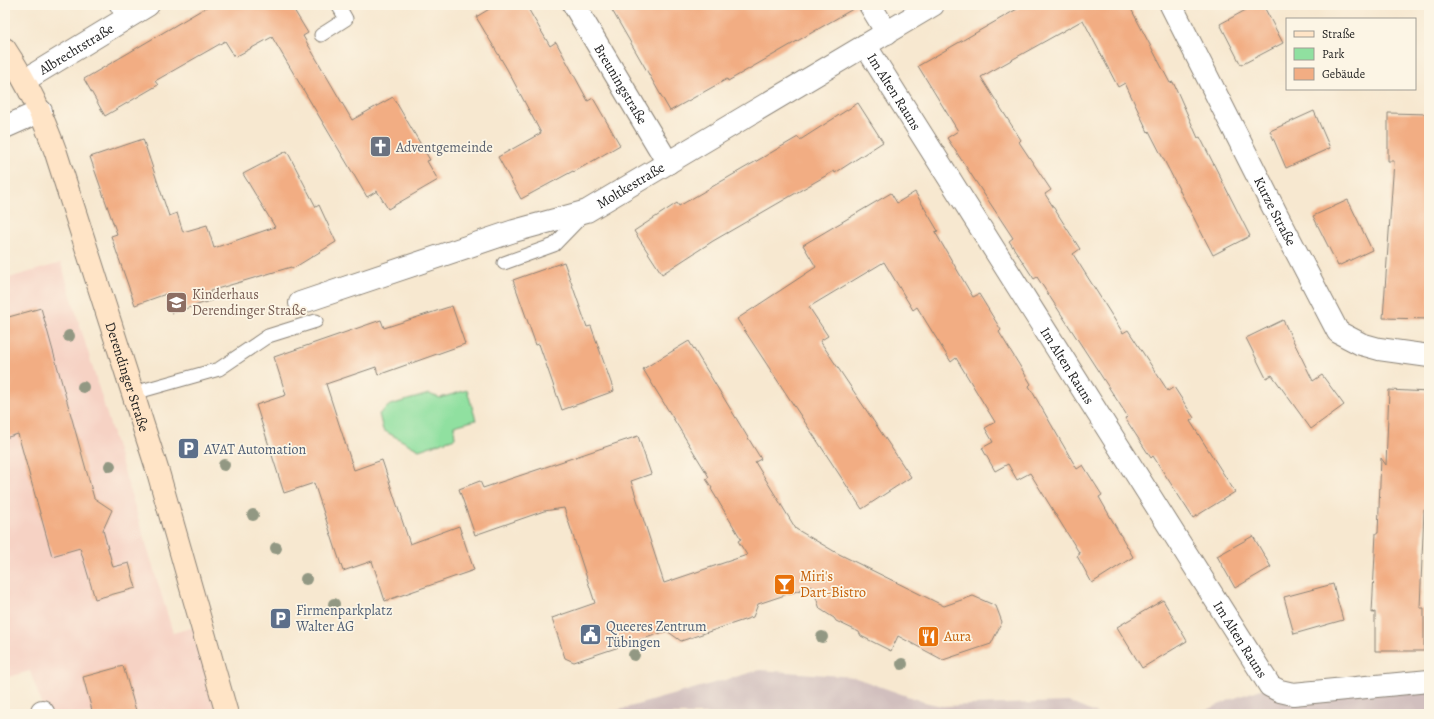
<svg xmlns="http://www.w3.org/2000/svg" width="1434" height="719" font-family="Alegreya,serif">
	<rect width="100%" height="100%" fill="#fcf5e5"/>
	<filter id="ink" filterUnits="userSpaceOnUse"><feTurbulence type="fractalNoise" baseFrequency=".025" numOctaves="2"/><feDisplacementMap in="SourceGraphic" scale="8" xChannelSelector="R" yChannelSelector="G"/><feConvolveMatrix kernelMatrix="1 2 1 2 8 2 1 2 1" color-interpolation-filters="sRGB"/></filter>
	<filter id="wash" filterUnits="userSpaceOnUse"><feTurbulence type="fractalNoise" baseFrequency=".012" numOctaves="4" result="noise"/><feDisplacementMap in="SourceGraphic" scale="16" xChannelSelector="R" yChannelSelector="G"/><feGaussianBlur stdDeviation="0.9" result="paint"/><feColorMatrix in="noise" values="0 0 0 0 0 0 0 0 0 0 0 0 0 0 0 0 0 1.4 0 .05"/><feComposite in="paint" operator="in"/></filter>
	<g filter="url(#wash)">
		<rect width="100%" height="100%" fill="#f7e8d0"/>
		<!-- built -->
		<path fill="#f6d2c4" d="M61,263L173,633L202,625L226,714H45L30,671L5,678V279Z"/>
		<!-- industrial -->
		<g fill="#d1bfbe">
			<path d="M760,670L853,677L924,702L942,706L1068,702L1098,714H605Z"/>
			<path d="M1429,681V714H1198L1232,699L1270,686Z"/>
		</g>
		<!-- green -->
		<path fill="#90e0a0" stroke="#567e5e" d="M467,390L476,420L454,426L455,438L419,450L383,430L379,414L390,405L429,394L440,398Z"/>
		<g id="blocks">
			<!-- building -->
			<g fill="#f2ad83">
				<path d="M210,5H291L308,33L303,36L352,120L393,97L430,160L427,161L438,180L388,209L377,191L367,197L272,37L235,57L225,41L155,81L158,85L105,116L84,79Z"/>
				<path d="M496,5H526L550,46L556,42L588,101L593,98L620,145L574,172L573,171L521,199L498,157L541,133L507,69L476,17Z"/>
				<path d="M609,5H858V6L728,81L727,79L670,111Z"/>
				<path d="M1024,5H1129L1170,83L1173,82L1198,138L1200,137L1250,236L1213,255L1149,131L1148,132L1125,83L1118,87L1083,20L981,77L1021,140L1019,142L1051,190L1045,194L1080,249L1073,254L1123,333L1128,330L1168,391L1174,387L1194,418L1190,421L1235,492L1193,518L1153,456L1151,458L1125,418L1128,417L1037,277L1034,279L1009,241L1013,238L947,138L958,131L918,66Z"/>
				<path d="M1255,5H1263L1283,43L1241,65L1220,24Z"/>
				<path d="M858,103L883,142L835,173L834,171L713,241L662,274L634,231L677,203L679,206L798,137L800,140Z"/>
				<path d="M1314,111L1330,148L1286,168L1270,131Z"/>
				<path d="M1388,113L1429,114V319L1383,318L1394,161H1388Z"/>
				<path d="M143,139L169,216L177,213L183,232L207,225L214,248L275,227L243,174L287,151L316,207L319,205L336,242L292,269L291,267L210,291L213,300L172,313L166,294L135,305L111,236L117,234L90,157Z"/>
				<path d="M915,192L938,231L935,232L973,297L979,294L1001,330L999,332L1031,384L1029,386L1077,469L1083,465L1102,495L1099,497L1133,557L1092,583L1077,556L1080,554L1030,473L1017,480L1008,464L995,471L982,448L993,442L985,428L995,422L956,358L951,362L917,307L913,310L884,262L809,307L828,336L820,341L911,477L862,509L737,319L816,267L803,245L891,193L897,203Z"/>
				<path d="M1348,200L1372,250L1338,266L1313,216Z"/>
				<path d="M564,262L587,327L591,326L614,391L562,410L539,344L536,345L513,280Z"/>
				<path d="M452,306L465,344L378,375L376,367L326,384L354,470L382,460L410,544L459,526L474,570L385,601L372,561L343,571L314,483L284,493L256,405L286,395L274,357L381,320L384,328Z"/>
				<path d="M41,308L94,498L112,510L103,530L113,567L129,563L136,588L95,599L80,548L52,556L18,434L5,438V318Z"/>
				<path d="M1283,320L1313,381L1322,375L1344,405L1311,429L1272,375L1266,378L1246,338Z"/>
				<path d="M689,341L761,459L755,462L796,529L837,553L944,606L973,596L996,606L1002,622L991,644L943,660L898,636L891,651L861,636L859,632L836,621L834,618L820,609L812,586L758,604L753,617L681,641L667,631L574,662L565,658L552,618L595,603L564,508L544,511L475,535L459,489L480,481L483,488L638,436L651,474L631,481L664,583L747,555L738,541L741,539L711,489L712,488L706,479L709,477L643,369Z"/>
				<path d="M1389,390L1429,392L1427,510H1424L1420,608H1424V651H1375V612L1372,613L1376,533H1378L1381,458L1386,465Z"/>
				<path d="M1253,536L1271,567L1235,588L1217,556Z"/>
				<path d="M1333,584L1343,620L1294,634L1284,597Z"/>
				<path d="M1163,600L1187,641L1142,668L1117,627Z"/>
				<path d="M123,666L137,714H93L83,677Z"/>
			</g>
		</g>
	</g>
	<g filter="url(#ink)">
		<use href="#blocks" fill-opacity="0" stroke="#8a8276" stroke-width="1"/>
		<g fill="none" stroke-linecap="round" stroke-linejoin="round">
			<defs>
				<g id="lane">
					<path d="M116,5L124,19"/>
					<path d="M321,35L346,19L338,5"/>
					<path d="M504,263L554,245L584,214"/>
					<path d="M134,393L219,369L268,336L316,321"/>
				</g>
				<g id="street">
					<path id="s1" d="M574,5L668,163"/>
					<path d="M870,5L887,33"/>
					<path id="s2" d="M1171,5L1276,213L1338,332L1361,344L1379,349L1429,356"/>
					<path id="s3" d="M865,45L1270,686L1280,691L1293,694L1429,681"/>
					<path id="s4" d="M25,80L148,5"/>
					<path d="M5,127L41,111"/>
					<path id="s5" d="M300,303L514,231L587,211L933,5"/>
					<path d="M42,711L44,714"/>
				</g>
				<g id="secondary">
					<path id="s6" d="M5,49C28,84 42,114 56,153L158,472L227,714"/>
				</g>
			</defs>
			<!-- lane casing -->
			<use href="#lane" stroke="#8a8276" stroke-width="15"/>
			<!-- street casing -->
			<use href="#street" stroke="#8a8276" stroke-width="24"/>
			<!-- secondary casing -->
			<use href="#secondary" stroke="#8a8276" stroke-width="24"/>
			<!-- lane -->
			<use href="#lane" stroke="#fff" stroke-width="13"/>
			<!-- street -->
			<use href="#street" stroke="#fff" stroke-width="22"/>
			<!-- secondary -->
			<use href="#secondary" stroke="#ffe4c6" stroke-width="22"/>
		</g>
		<!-- trees -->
		<g fill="#929883">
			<circle cx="69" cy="336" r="6"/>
			<circle cx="83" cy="387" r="6"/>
			<circle cx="224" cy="465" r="6"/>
			<circle cx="110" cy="466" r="6"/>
			<circle cx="253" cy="515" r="6"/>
			<circle cx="276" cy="548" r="6"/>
			<circle cx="306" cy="579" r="6"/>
			<circle cx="334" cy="604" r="6"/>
			<circle cx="822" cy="637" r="6"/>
			<circle cx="634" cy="655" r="6"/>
			<circle cx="902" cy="664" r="6"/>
		</g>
	</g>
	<!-- icons -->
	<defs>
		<symbol id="church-square" viewBox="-11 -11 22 22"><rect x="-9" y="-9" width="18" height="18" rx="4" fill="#6b7280" stroke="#fcf5e5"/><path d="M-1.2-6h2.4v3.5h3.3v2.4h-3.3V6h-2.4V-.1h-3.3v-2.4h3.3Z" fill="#fff"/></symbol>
		<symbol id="school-square" viewBox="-11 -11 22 22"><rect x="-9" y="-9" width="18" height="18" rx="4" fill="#8d6e63" stroke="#fcf5e5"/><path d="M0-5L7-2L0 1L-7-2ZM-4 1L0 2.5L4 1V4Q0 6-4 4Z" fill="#fff"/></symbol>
		<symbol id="parking-square" viewBox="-11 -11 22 22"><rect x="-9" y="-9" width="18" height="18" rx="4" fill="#5c6f8a" stroke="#fcf5e5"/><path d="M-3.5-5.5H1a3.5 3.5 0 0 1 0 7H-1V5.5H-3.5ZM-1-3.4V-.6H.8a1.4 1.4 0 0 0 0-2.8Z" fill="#fff"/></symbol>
		<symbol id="bar-square" viewBox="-11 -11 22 22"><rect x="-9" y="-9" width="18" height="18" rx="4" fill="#e8710a" stroke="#fcf5e5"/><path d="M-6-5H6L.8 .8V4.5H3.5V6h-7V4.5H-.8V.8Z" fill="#fff"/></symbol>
		<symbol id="civic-square" viewBox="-11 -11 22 22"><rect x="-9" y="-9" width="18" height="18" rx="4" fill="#5c6f8a" stroke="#fcf5e5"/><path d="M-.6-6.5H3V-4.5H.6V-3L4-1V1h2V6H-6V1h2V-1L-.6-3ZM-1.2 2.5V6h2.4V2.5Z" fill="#fff"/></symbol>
		<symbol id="restaurant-square" viewBox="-11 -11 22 22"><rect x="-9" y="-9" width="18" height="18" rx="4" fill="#e8710a" stroke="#fcf5e5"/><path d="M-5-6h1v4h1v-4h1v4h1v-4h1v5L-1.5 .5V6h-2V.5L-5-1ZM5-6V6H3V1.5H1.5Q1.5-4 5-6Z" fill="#fff"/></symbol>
	</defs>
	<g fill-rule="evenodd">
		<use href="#church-square" x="368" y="134" width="25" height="25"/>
		<use href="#school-square" x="164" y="290" width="25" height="25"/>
		<use href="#parking-square" x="176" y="436" width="25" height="25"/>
		<use href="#bar-square" x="772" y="572" width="25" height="25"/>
		<use href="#parking-square" x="268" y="606" width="25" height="25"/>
		<use href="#civic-square" x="578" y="622" width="25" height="25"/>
		<use href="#restaurant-square" x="916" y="624" width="25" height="25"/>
	</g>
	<g text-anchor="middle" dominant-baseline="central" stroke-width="3.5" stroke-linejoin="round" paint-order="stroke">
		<!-- street labels -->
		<g font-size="14" fill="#1c1c1c" stroke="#fcf5e5">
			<text stroke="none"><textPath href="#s4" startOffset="60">Albrechtstraße</textPath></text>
			<text stroke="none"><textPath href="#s1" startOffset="92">Breuningstraße</textPath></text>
			<text stroke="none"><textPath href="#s3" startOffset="55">Im Alten Rauns</textPath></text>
			<text stroke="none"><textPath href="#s5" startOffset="352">Moltkestraße</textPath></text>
			<text stroke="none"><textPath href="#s2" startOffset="231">Kurze Straße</textPath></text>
			<text stroke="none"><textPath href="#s3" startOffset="379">Im Alten Rauns</textPath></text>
			<text stroke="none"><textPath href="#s6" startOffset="351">Derendinger Straße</textPath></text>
			<text stroke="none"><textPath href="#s3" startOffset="703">Im Alten Rauns</textPath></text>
		</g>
		<!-- worship labels -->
		<g font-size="14" fill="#5b616d" stroke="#fcf5e5" text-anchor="start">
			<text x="396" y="147">Adventgemeinde</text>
		</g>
		<!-- education labels -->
		<g font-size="14" fill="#785e54" stroke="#fcf5e5" text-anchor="start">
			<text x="192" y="294">Kinderhaus<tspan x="192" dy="16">Derendinger Straße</tspan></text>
		</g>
		<!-- service labels -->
		<g font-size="14" fill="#4e5e75" stroke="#fcf5e5" text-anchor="start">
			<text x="204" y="449">AVAT Automation</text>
			<text x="296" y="610">Firmenparkplatz<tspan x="296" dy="16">Walter AG</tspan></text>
			<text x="606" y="626">Queeres Zentrum<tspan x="606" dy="16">Tübingen</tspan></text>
		</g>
		<!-- food labels -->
		<g font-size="14" fill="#c56008" stroke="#fcf5e5" text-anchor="start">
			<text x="800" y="576">Miri's<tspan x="800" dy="16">Dart-Bistro</tspan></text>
			<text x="944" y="636">Aura</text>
		</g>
	</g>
	<!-- margin -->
	<rect width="1434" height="719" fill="none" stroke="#fcf5e5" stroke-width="20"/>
	<!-- legend -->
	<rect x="1286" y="18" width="130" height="72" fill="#fcf5e5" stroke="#a29e95"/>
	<rect x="1294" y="31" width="20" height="6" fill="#ffe4c6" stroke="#a29e95"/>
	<text x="1322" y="38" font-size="12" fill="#1c1c1c">Straße</text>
	<rect x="1294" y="48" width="20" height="12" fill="#90e0a0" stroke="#a29e95"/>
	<text x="1322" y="58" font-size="12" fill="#1c1c1c">Park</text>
	<rect x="1294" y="68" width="20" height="12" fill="#f2ad83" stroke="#a29e95"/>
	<text x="1322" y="78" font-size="12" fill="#1c1c1c">Gebäude</text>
</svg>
